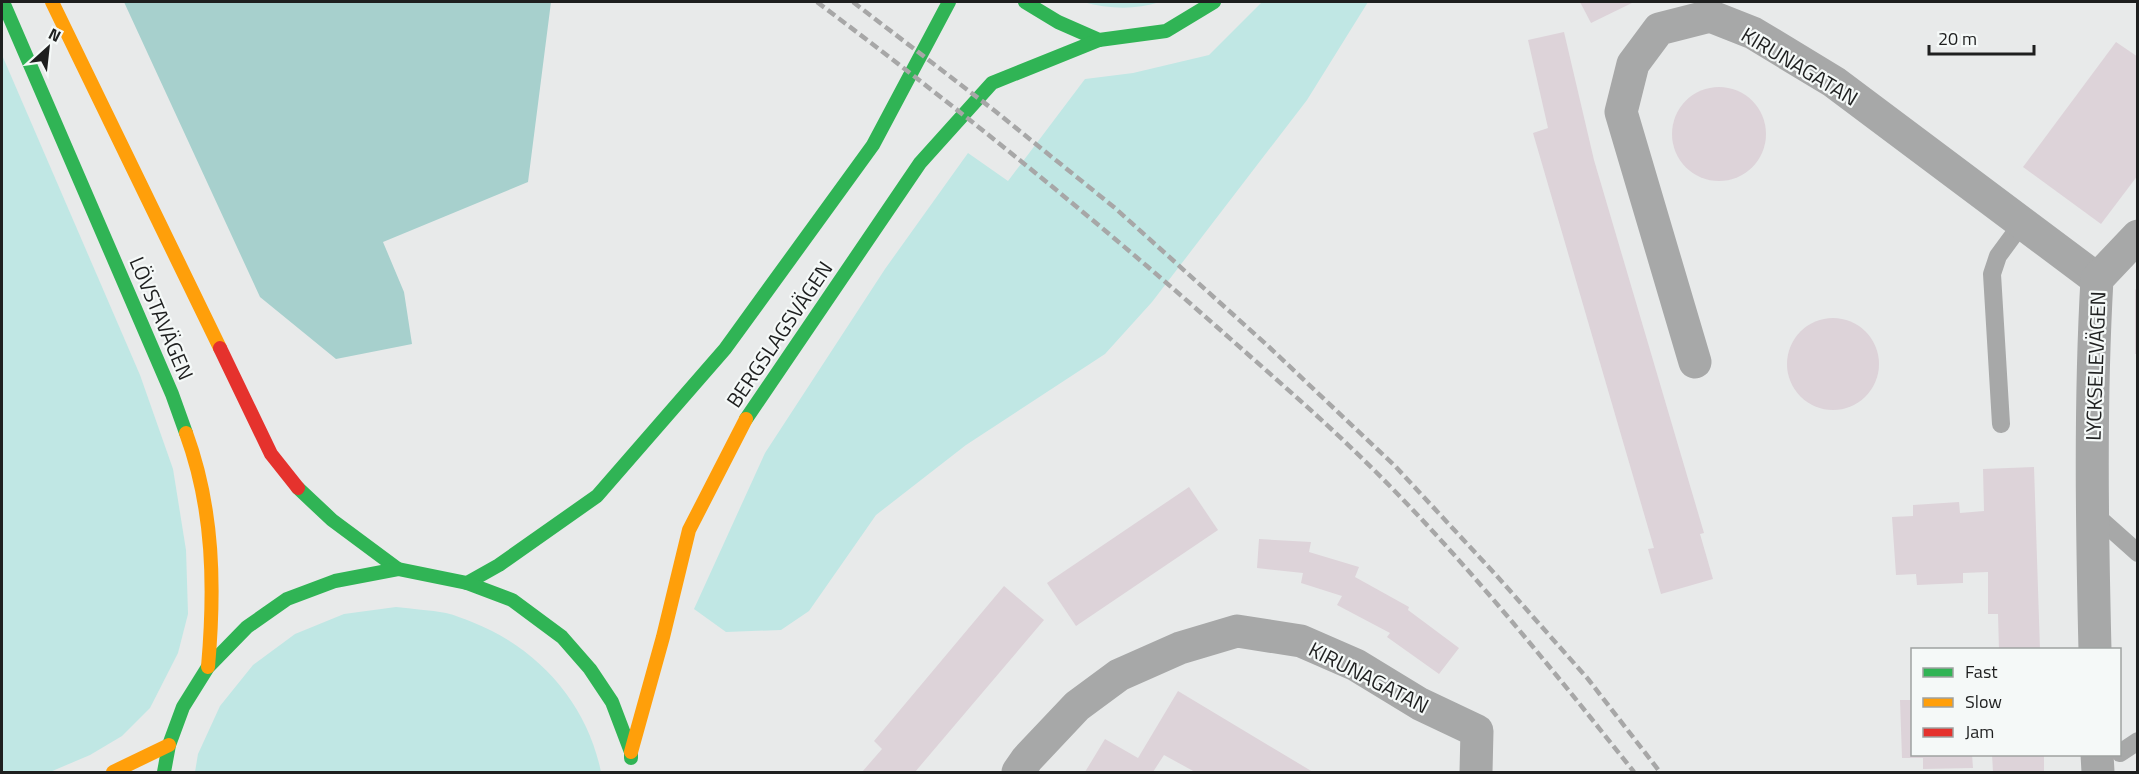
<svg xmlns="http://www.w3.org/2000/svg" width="2139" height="774" font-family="'Titillium Web',sans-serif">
	<rect width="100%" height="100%" fill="#e8eaea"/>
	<!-- green -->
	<g fill="#c0e7e4">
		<path d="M1083,2H1160C1135,10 1109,9 1083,2Z"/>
		<path d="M1262,2H1368L1307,100L1152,302L1105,354L966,445L876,515L809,611L781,630L726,632L694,609L765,453L885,269L968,153L1008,181L1085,79L1133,73L1209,55Z"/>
		<path d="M2,55L140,375L173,469L186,550L188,614L178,653L150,708L122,736L90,755L50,772H2Z"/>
		<path d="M396,607C412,609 430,610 446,613C455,615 464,619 472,622C538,648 587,703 601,772H195L198,754L220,706L253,665L295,634L344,614Z"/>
	</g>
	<!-- forest -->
	<path fill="#a7d0cd" d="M124,2H551L528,182L383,242L404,292L412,344L336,359L260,297Z"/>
	<!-- building -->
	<g fill="#ddd3d9">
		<path d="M1580,2H1634L1591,23Z"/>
		<path d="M1564,32L1594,160L1704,533L1700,534L1713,579L1661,594L1648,549L1654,548L1533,133L1548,128L1528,40Z"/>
		<path d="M2116,42L2138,57V175L2101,224L2023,167Z"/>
		<circle cx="1719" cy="134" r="47"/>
		<path d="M2138,287V354H2135V290Z"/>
		<circle cx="1833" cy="364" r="46"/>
		<path d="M2034,467L2040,650H1999L1998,614H1988V572L1963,573V583L1917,585L1916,574L1896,575L1892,517L1913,516V505L1959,502L1960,513L1984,511L1983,469Z"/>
		<path d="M1189,487L1218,530L1076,626L1047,583Z"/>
		<path d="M1259,539L1311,542L1309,552L1359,567L1355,577L1409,607L1408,610L1459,648L1439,674L1387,637L1390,633L1337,605L1342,596L1301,583L1303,573L1257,568Z"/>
		<path d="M1004,586L1044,620L915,772H862L882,749L874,741Z"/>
		<path d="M1178,691L1313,772H1195L1164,755L1153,772H1085L1105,739L1138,758Z"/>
		<path d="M1900,700H1912V754H1972L1973,768L1923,769V758H1902Z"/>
		<path d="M1992,754H2044V772H1993Z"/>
	</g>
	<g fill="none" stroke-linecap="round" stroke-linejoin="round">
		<!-- lane -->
		<g stroke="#a7a8a8" stroke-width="18">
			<path d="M2001,424L1992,274L1998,256L2023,222"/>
			<path d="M2092,512L2138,553"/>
			<path d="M2120,753L2138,741"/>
		</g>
		<!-- street -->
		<g stroke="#a7a8a8" stroke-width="33">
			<path d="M1695,362L1621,112L1633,64L1659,29L1710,16L1753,33L1834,82L2097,279"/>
			<path d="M2095,650C2092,526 2090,402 2097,279L2138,236"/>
			<path d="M2097,754L2098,772"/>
			<path d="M1018,772L1027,759L1077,706L1119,675L1180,648L1237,631L1301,641L1356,665L1420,704L1477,731L1476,772"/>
		</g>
		<!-- fast -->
		<g stroke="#30b455" stroke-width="14">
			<path d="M3,2L172,394L186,433"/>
			<path d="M1025,2L1058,22L1099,40L1166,31L1214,2"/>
			<path d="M746,419L920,163L992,83L1099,40"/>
			<path d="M298,488L332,520L398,569"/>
			<path d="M467,583L499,565L597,496L725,349L873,145L949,2"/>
			<path d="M164,772L169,745L183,707L208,667L247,627L287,599L335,581L398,569L467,583L512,600L562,637L590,669L612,702L631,752V758"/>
		</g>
		<!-- slow -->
		<g stroke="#ff9f0a" stroke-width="14">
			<path d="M52,2L220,348"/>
			<path d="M186,433C214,509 215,588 208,667"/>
			<path d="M631,752L663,637L689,530L746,419"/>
			<path d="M113,772L169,745"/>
		</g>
		<!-- jam -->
		<path stroke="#e5322d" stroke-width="14" d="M220,348L271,454L298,488"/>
		<!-- rail -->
		<g stroke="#a7a7a7" stroke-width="4.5" stroke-dasharray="9 4.5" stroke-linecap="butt">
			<path d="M817,2C954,105 1088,213 1217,327C1270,374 1325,421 1376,472C1469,565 1552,669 1634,772"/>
			<path d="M853,2L995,111L1115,208L1268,346L1395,466L1496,575L1588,679L1660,772"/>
		</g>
	</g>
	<g text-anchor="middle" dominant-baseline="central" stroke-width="4.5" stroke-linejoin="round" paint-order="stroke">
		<!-- street labels -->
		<g font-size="21" fill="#1e1f1f" stroke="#f5f9f8">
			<text transform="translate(1800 66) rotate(31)">KIRUNAGATAN</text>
			<text transform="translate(162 318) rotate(67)">LÖVSTAVÄGEN</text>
			<text transform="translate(779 334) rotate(-56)">BERGSLAGSVÄGEN</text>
			<text transform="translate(2095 366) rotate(-88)">LYCKSELEVÄGEN</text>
			<text transform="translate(1369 677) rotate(27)">KIRUNAGATAN</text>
		</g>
	</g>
	<!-- border -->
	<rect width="2139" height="774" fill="none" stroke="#1e1f1f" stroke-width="6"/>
	<!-- legend -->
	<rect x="1911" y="648" width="210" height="108" fill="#f5f9f8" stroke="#9fa2a1" stroke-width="1.5"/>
	<rect x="1923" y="668" width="30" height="9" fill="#30b455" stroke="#9fa2a1" stroke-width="1.5"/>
	<text x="1965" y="678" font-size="18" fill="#1e1f1f">Fast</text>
	<rect x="1923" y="698" width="30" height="9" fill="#ff9f0a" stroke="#9fa2a1" stroke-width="1.5"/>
	<text x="1965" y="708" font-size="18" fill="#1e1f1f">Slow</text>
	<rect x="1923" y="728" width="30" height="9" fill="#e5322d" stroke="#9fa2a1" stroke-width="1.5"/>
	<text x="1965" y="738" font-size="18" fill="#1e1f1f">Jam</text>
	<!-- north arrow -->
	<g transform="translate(48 48) rotate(27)" stroke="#f5f9f8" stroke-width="4.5" paint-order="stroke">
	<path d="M0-4.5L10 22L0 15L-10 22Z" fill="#1e1f1f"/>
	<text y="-9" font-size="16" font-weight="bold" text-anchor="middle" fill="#1e1f1f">N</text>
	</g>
	<!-- scale -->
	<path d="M1929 45v9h105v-9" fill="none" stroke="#1e1f1f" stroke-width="3"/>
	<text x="1938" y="45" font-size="18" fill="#1e1f1f" stroke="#f5f9f8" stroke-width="4.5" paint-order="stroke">20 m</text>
</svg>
